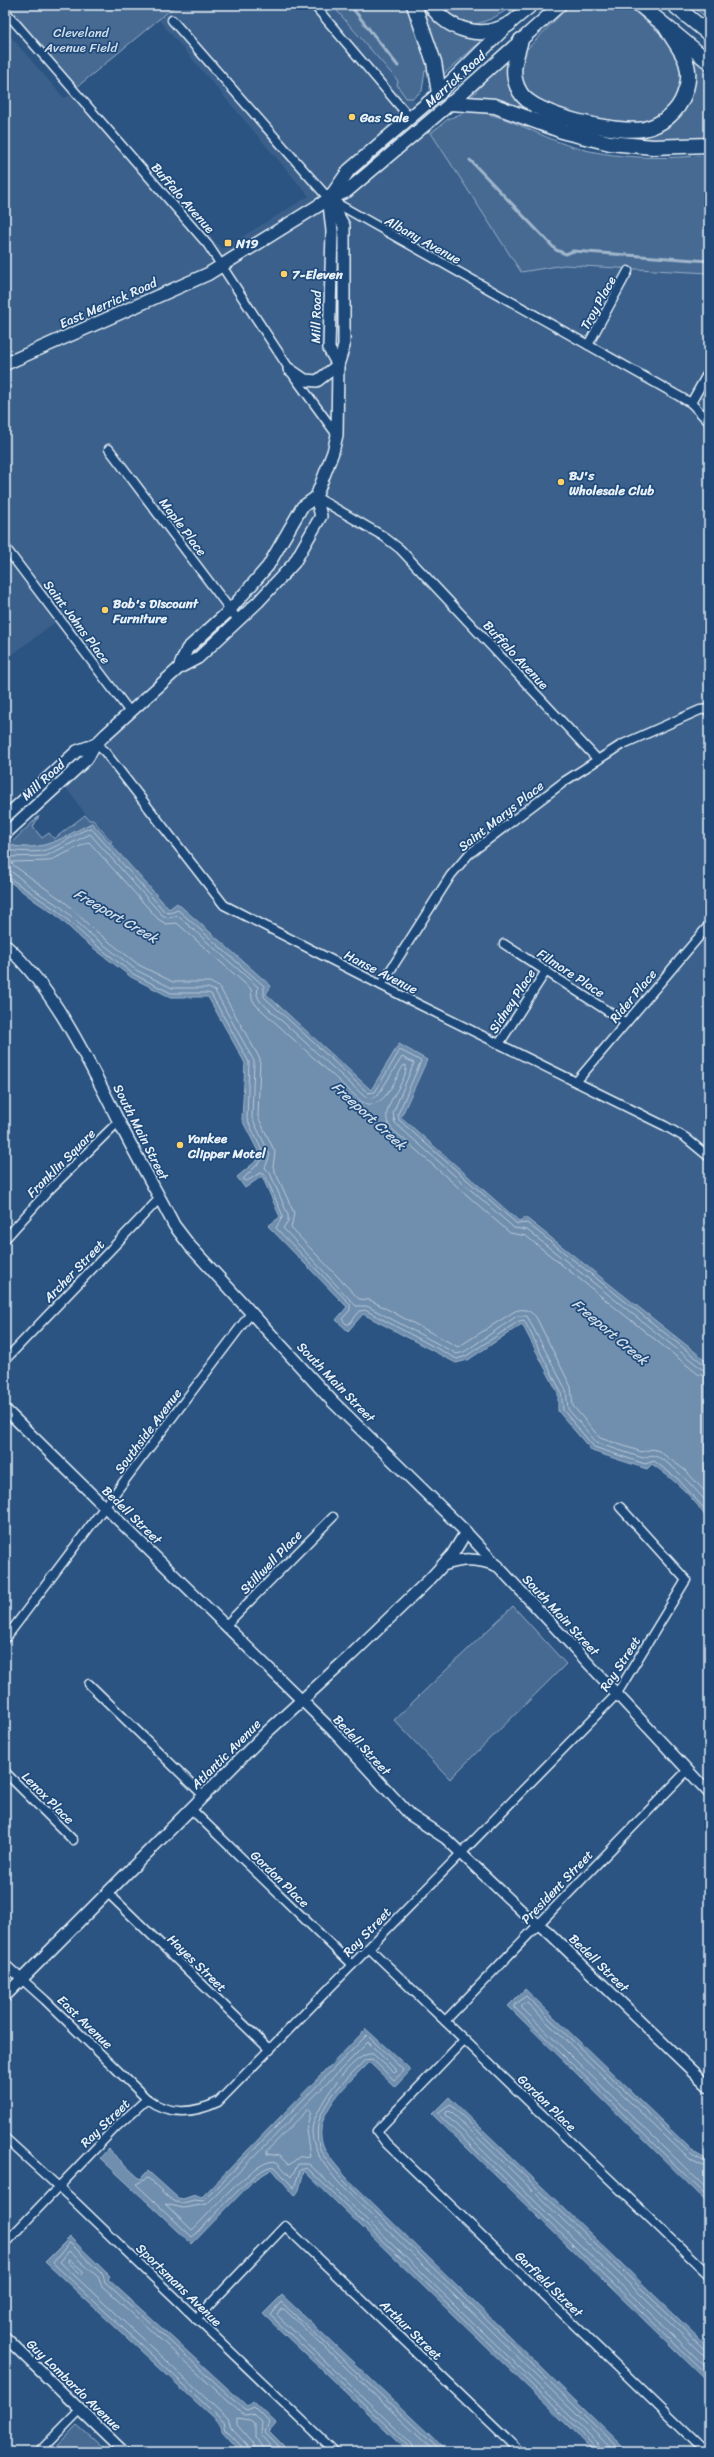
<svg xmlns="http://www.w3.org/2000/svg" width="714" height="2457" font-family="Sriracha,sans-serif">
	<rect width="100%" height="100%" fill="#2b5482"/>
	<filter id="ink" filterUnits="userSpaceOnUse"><feTurbulence type="fractalNoise" baseFrequency=".025" numOctaves="2"/><feDisplacementMap in="SourceGraphic" scale="8" xChannelSelector="R" yChannelSelector="G"/><feConvolveMatrix kernelMatrix="1 2 1 2 8 2 1 2 1" color-interpolation-filters="sRGB"/></filter>
	<g filter="url(#ink)">
		<!-- built -->
		<path fill="#3a608b" d="M176,5H332L442,132L520,272L564,265L709,273V1363L526,1217L520,1222L401,1116L427,1060L399,1044L371,1090L266,994L271,986L177,904L169,910L92,823L64,785L134,717L62,617L5,660V30L64,98L71,95L222,249L309,196L158,19Z"/>
		<!-- green -->
		<g fill="#476b93" stroke="#98aec6">
			<path d="M6,5H176L77,87Z"/>
			<path d="M332,5H407L430,70L425,71L422,91L413,98H406L397,85L398,81Z"/>
			<path d="M420,5H426L481,37L479,43L443,75Z"/>
			<path d="M437,5H513C498,17 483,24 464,26Z"/>
			<path d="M570,5H627L669,41L683,70L682,92L670,110L653,120L631,124L573,113L539,102L527,94L520,76V66L526,50Z"/>
			<path d="M691,5H709V19H708Z"/>
			<path d="M693,59L709,72V140H620L471,97L505,60L509,62L518,96L618,133L671,120Z"/>
			<path d="M468,111C508,113 542,140 581,149C622,159 667,159 709,155V273L564,265L521,272L431,133L448,119Z"/>
			<path d="M85,815L89,820H93L112,842L110,843L92,823C62,838 44,853 9,845L5,849L39,816L33,827L42,838L49,833L54,839Z"/>
			<path d="M513,1606L566,1664L450,1779L394,1720Z"/>
			<path d="M77,2425L108,2452H51Z"/>
		</g>
		<!-- water -->
		<g fill="#708ead" stroke="#a0b6cb">
			<path d="M92,823L169,909L177,903L271,986L266,994L371,1090L399,1044L427,1060L401,1117L520,1222L525,1217L709,1363V1523C696,1498 674,1480 652,1464L647,1469L592,1451L558,1411V1393L522,1324L468,1360L456,1363L363,1314L348,1331L336,1320L347,1307L268,1226L280,1217L262,1176L245,1188L237,1177L261,1157L242,1120L245,1063L208,997H170L131,977L83,940L56,915L35,901L5,878V849L9,845C44,853 62,837 92,823Z"/>
			<path d="M525,1989L695,2153L709,2161V2204L508,2006Z"/>
			<path d="M366,2029L411,2070L395,2087L369,2062C350,2081 311,2116 323,2145C327,2156 338,2167 345,2176L628,2452H595L304,2171L299,2190L295,2196L272,2169L253,2181L192,2244L100,2158L108,2149L140,2179L148,2171L178,2198L183,2199L195,2195L201,2198Z"/>
			<path d="M449,2097L709,2348V2383L432,2114Z"/>
			<path d="M70,2237L110,2276L108,2279L247,2406L253,2401L276,2423L269,2431L284,2446L281,2450L283,2452H241L222,2431L221,2425L45,2262Z"/>
			<path d="M282,2295L448,2452H408L263,2314Z"/>
		</g>
		<g fill="none" stroke-linecap="round" stroke-linejoin="round">
			<!-- shore -->
			<g stroke="#b8c9da" stroke-width="1">
				<path d="M5,851C17,850 33,854 46,850C62,846 75,832 91,828L165,912L170,913L178,910L264,986V997L368,1093L375,1092L400,1050L421,1061L398,1114L399,1120L517,1224L527,1223L705,1365L709,1366"/>
				<path d="M5,857L46,856L90,834L162,915L168,918L178,916L258,987L257,995L260,1001L365,1097L372,1098L378,1095L402,1057L414,1063L393,1113L395,1123L514,1228L527,1230L702,1369L709,1371"/>
				<path d="M5,870L12,872L40,894L61,907L89,933L136,970L172,988H208L215,991L254,1061L252,1118L270,1155L265,1168L270,1173L288,1215V1221L283,1228L356,1306H367L457,1354L464,1352L517,1316H527L566,1390L568,1409L597,1443L643,1458C647,1457 651,1454 655,1456C672,1462 697,1491 709,1505"/>
				<path d="M5,875L59,912L86,937L133,974L171,993H207L211,994L249,1062L247,1119L265,1157L243,1179L247,1181L260,1173L265,1175L283,1216L276,1228L350,1304V1310L342,1319L346,1324H349L360,1311L365,1310L457,1359L466,1356L519,1321L524,1320L561,1392L563,1410L594,1447L645,1464L654,1461L678,1479L709,1514"/>
				<path d="M709,1377L698,1374L526,1236L510,1233L391,1128C375,1108 409,1084 406,1065L403,1066C395,1080 383,1113 362,1102L256,1005L252,999L251,989L177,923L166,924L158,919L89,842L49,861L12,862L13,865L66,903L93,929L139,965L173,982H210L220,988L260,1059L258,1117L275,1152L273,1167L294,1213L291,1228L359,1299L370,1300L458,1347L515,1311C523,1308 530,1310 536,1317L571,1387L573,1406L600,1438L642,1452L652,1449L659,1451L686,1471L709,1496"/>
				<path d="M309,2109L311,2111L306,2130L310,2156L299,2157L289,2165L279,2156L267,2154V2151Z"/>
				<path d="M709,2164L692,2155L526,1996L515,2005V2008L709,2198"/>
				<path d="M709,2169L689,2159L527,2003L522,2005V2008L709,2191"/>
				<path d="M69,2259L83,2271V2274H81L68,2262Z"/>
				<path d="M709,2351L705,2350L450,2104L439,2112V2115L709,2377"/>
				<path d="M709,2356L701,2353L450,2111L446,2112V2115L709,2370"/>
				<path d="M244,2452L243,2448L226,2430L224,2422L53,2263L69,2243L71,2244L103,2275L105,2282L243,2408L247,2410L254,2407L269,2422L265,2432L278,2445L277,2452"/>
				<path d="M249,2452L247,2445L231,2428L228,2419L60,2262L69,2251L98,2277L102,2286L240,2412L246,2415L253,2414L262,2422L261,2434L272,2447V2452"/>
				<path d="M255,2452L252,2442L237,2425V2418L251,2420L255,2423V2437L266,2452"/>
				<path d="M410,2452L409,2447L270,2315L281,2302L442,2452"/>
				<path d="M415,2452L412,2444L277,2315L281,2309H284L435,2452"/>
				<path d="M597,2452L596,2447L307,2168L300,2170L294,2188L275,2167C260,2160 206,2227 192,2237L136,2184L148,2178L169,2198L176,2202L183,2203L194,2200L203,2201L367,2035L404,2071L394,2080L372,2059L365,2060C344,2082 309,2111 319,2146C322,2157 335,2170 342,2179L622,2452"/>
				<path d="M602,2452L599,2444L309,2164H298L291,2177L277,2162C258,2154 207,2217 192,2230L165,2204L183,2208L207,2204L368,2042L397,2071L394,2073L373,2054C355,2049 310,2113 312,2132C313,2152 326,2167 338,2182L615,2452"/>
			</g>
			<!-- stream -->
			<g stroke="#a0b6cb" stroke-width="3">
				<path d="M350,5L398,66"/>
				<path d="M470,160L556,250L566,254L573,251L709,261"/>
			</g>
			<defs>
				<g id="minor">
					<path d="M314,5L410,118"/>
					<path d="M5,11L208,245L296,379L337,435"/>
					<path d="M172,20L329,199L691,403L709,422"/>
					<path d="M588,345L628,271"/>
					<path d="M691,403L709,371"/>
					<path d="M109,449L238,620"/>
					<path d="M316,497L383,536L400,549L598,760"/>
					<path d="M5,547L130,712"/>
					<path d="M96,744L105,752L224,905L412,1001L665,1126L686,1138L709,1157"/>
					<path d="M504,944L626,1023"/>
					<path d="M381,985L451,875L469,854L565,781L621,745L700,710L709,709"/>
					<path d="M499,1044L546,971"/>
					<path d="M576,1082L709,925"/>
					<path d="M5,1239L48,1191L119,1121"/>
					<path d="M5,1360L160,1198"/>
					<path d="M226,1625L333,1517"/>
					<path d="M5,1639L251,1313"/>
					<path d="M89,1684L204,1796"/>
					<path d="M5,1772L73,1840"/>
					<path d="M191,1809L352,1965"/>
					<path d="M108,1893L270,2050"/>
					<path d="M369,1948L709,2275"/>
					<path d="M5,1964L45,2000L147,2099C169,2116 195,2113 218,2102L616,1695L686,1580L620,1507"/>
					<path d="M445,2021L687,1771"/>
					<path d="M464,2040L377,2131L386,2143L706,2452"/>
					<path d="M5,2138L73,2200L335,2452"/>
					<path d="M5,2243L116,2127L147,2099"/>
					<path d="M196,2319L285,2226L520,2452"/>
					<path d="M39,2452L80,2410"/>
				</g>
				<g id="tertiary">
					<path d="M5,1409L332,1730L410,1815L445,1838L526,1915L548,1932L709,2087"/>
					<path d="M466,1532L709,1793"/>
					<path d="M5,2337L124,2452"/>
				</g>
				<g id="secondary">
					<path d="M329,204L332,231L329,349L338,365"/>
					<path d="M289,369L305,380L317,381L338,365"/>
					<path d="M179,668L187,649L230,610L268,566L302,507L316,497L333,452L337,435L338,365L344,346V226L329,199"/>
					<path d="M5,817L77,751L96,744"/>
					<path d="M5,834L87,759L96,744L106,734L179,668L198,658L258,602L294,563L321,516L316,497"/>
					<path d="M5,945C54,988 89,1062 118,1120C136,1156 156,1190 174,1225L190,1246L333,1402L466,1532L452,1555L430,1579L349,1657L266,1733L5,1996"/>
					<path d="M443,1565C464,1558 477,1558 498,1566"/>
				</g>
				<g id="primary">
					<path d="M329,199L349,170L439,93L509,24L532,5"/>
					<path d="M5,364L208,274L329,199L347,191L451,103L560,5"/>
				</g>
				<g id="motorway">
					<path d="M414,5L434,62L439,93"/>
					<path d="M431,5C448,30 482,41 509,24"/>
					<path d="M640,5L709,62"/>
					<path d="M674,5L709,34"/>
					<path d="M521,40C516,58 509,74 520,92C533,116 618,134 644,129C662,125 678,112 684,95C688,85 690,73 686,62C682,50 671,37 665,26"/>
					<path d="M451,103L495,106L565,132L610,143L653,147L709,145"/>
				</g>
			</defs>
			<!-- minor casing -->
			<use href="#minor" stroke="#e8f1f8" stroke-width="11"/>
			<!-- tertiary casing -->
			<use href="#tertiary" stroke="#e8f1f8" stroke-width="13"/>
			<!-- secondary casing -->
			<use href="#secondary" stroke="#e8f1f8" stroke-width="14"/>
			<!-- primary casing -->
			<use href="#primary" stroke="#e8f1f8" stroke-width="15"/>
			<!-- motorway casing -->
			<use href="#motorway" stroke="#e8f1f8" stroke-width="17"/>
			<!-- minor -->
			<use href="#minor" stroke="#1f4a7a" stroke-width="8"/>
			<!-- tertiary -->
			<use href="#tertiary" stroke="#1f4a7a" stroke-width="10"/>
			<!-- secondary -->
			<use href="#secondary" stroke="#1f4a7a" stroke-width="11"/>
			<!-- primary -->
			<use href="#primary" stroke="#1f4a7a" stroke-width="12"/>
			<!-- motorway -->
			<use href="#motorway" stroke="#1f4a7a" stroke-width="14"/>
		</g>
	</g>
	<!-- markers -->
	<g fill="#ffd166" stroke="#1f4a7a" stroke-width="1.5">
		<circle cx="352" cy="117" r="4"/>
		<rect x="224" y="239" width="8" height="8" rx="2"/>
		<circle cx="284" cy="274" r="4"/>
		<circle cx="561" cy="482" r="4"/>
		<circle cx="105" cy="610" r="4"/>
		<circle cx="180" cy="1145" r="4"/>
	</g>
	<g text-anchor="middle" dominant-baseline="central" stroke-width="3.5" stroke-linejoin="round" paint-order="stroke">
		<!-- park labels -->
		<g font-size="13" fill="#d0dde9" stroke="#1f4a7a">
			<text x="81" y="32">Cleveland<tspan x="81" dy="15">Avenue Field</tspan></text>
		</g>
		<!-- street labels -->
		<g font-size="13" fill="#e8f1f8" stroke="#1f4a7a">
			<text transform="translate(455 79) rotate(-42)">Merrick Road</text>
			<text transform="translate(183 198) rotate(49)">Buffalo Avenue</text>
			<text transform="translate(423 240) rotate(29)">Albany Avenue</text>
			<text transform="translate(108 303) rotate(-24)">East Merrick Road</text>
			<text transform="translate(598 303) rotate(-61)">Troy Place</text>
			<text transform="translate(316 317) rotate(-89)">Mill Road</text>
			<text transform="translate(183 527) rotate(53)">Maple Place</text>
			<text transform="translate(77 622) rotate(53)">Saint Johns Place</text>
			<text transform="translate(516 655) rotate(47)">Buffalo Avenue</text>
			<text transform="translate(43 780) rotate(-42)">Mill Road</text>
			<text transform="translate(501 816) rotate(-38)">Saint Marys Place</text>
			<text transform="translate(381 972) rotate(27)">Hanse Avenue</text>
			<text transform="translate(571 973) rotate(33)">Filmore Place</text>
			<text transform="translate(633 996) rotate(-50)">Rider Place</text>
			<text transform="translate(512 1001) rotate(-57)">Sidney Place</text>
			<text transform="translate(141 1132) rotate(63)">South Main Street</text>
			<text transform="translate(61 1163) rotate(-45)">Franklin Square</text>
			<text transform="translate(74 1271) rotate(-46)">Archer Street</text>
			<text transform="translate(336 1382) rotate(46)">South Main Street</text>
			<text transform="translate(148 1431) rotate(-53)">Southside Avenue</text>
			<text transform="translate(132 1515) rotate(44)">Bedell Street</text>
			<text transform="translate(271 1562) rotate(-46)">Stillwell Place</text>
			<text transform="translate(561 1615) rotate(47)">South Main Street</text>
			<text transform="translate(620 1664) rotate(-57)">Ray Street</text>
			<text transform="translate(362 1745) rotate(47)">Bedell Street</text>
			<text transform="translate(226 1754) rotate(-45)">Atlantic Avenue</text>
			<text transform="translate(48 1798) rotate(45)">Lenox Place</text>
			<text transform="translate(280 1879) rotate(44)">Gordon Place</text>
			<text transform="translate(557 1887) rotate(-46)">President Street</text>
			<text transform="translate(367 1932) rotate(-46)">Ray Street</text>
			<text transform="translate(197 1963) rotate(44)">Hayes Street</text>
			<text transform="translate(599 1963) rotate(44)">Bedell Street</text>
			<text transform="translate(85 2022) rotate(44)">East Avenue</text>
			<text transform="translate(547 2103) rotate(44)">Gordon Place</text>
			<text transform="translate(105 2123) rotate(-44)">Ray Street</text>
			<text transform="translate(549 2284) rotate(44)">Garfield Street</text>
			<text transform="translate(179 2285) rotate(44)">Sportsmans Avenue</text>
			<text transform="translate(411 2330) rotate(44)">Arthur Street</text>
			<text transform="translate(74 2385) rotate(44)">Guy Lombardo Avenue</text>
		</g>
		<!-- poi labels -->
		<g font-size="13" font-weight="bold" fill="#e8f1f8" stroke="#1f4a7a" text-anchor="start">
			<text x="360" y="117">Gas Sale</text>
			<text x="236" y="243">N19</text>
			<text x="292" y="274">7-Eleven</text>
			<text x="569" y="475">BJ's<tspan x="569" dy="15">Wholesale Club</tspan></text>
			<text x="113" y="603">Bob's Discount<tspan x="113" dy="15">Furniture</tspan></text>
			<text x="188" y="1138">Yankee<tspan x="188" dy="15">Clipper Motel</tspan></text>
		</g>
		<!-- water labels -->
		<g font-size="14" font-style="italic" fill="#d0dde9" stroke="#1f4a7a">
			<text transform="translate(116 916) rotate(30)">Freeport Creek</text>
			<text transform="translate(369 1116) rotate(42)">Freeport Creek</text>
			<text transform="translate(610 1332) rotate(40)">Freeport Creek</text>
		</g>
	</g>
	<!-- margin -->
	<rect width="714" height="2457" fill="none" stroke="#1f4a7a" stroke-width="20"/>
	<rect x="10" y="10" width="694" height="2437" fill="none" stroke="#e8f1f8" stroke-width="1.5" filter="url(#ink)"/>
</svg>
